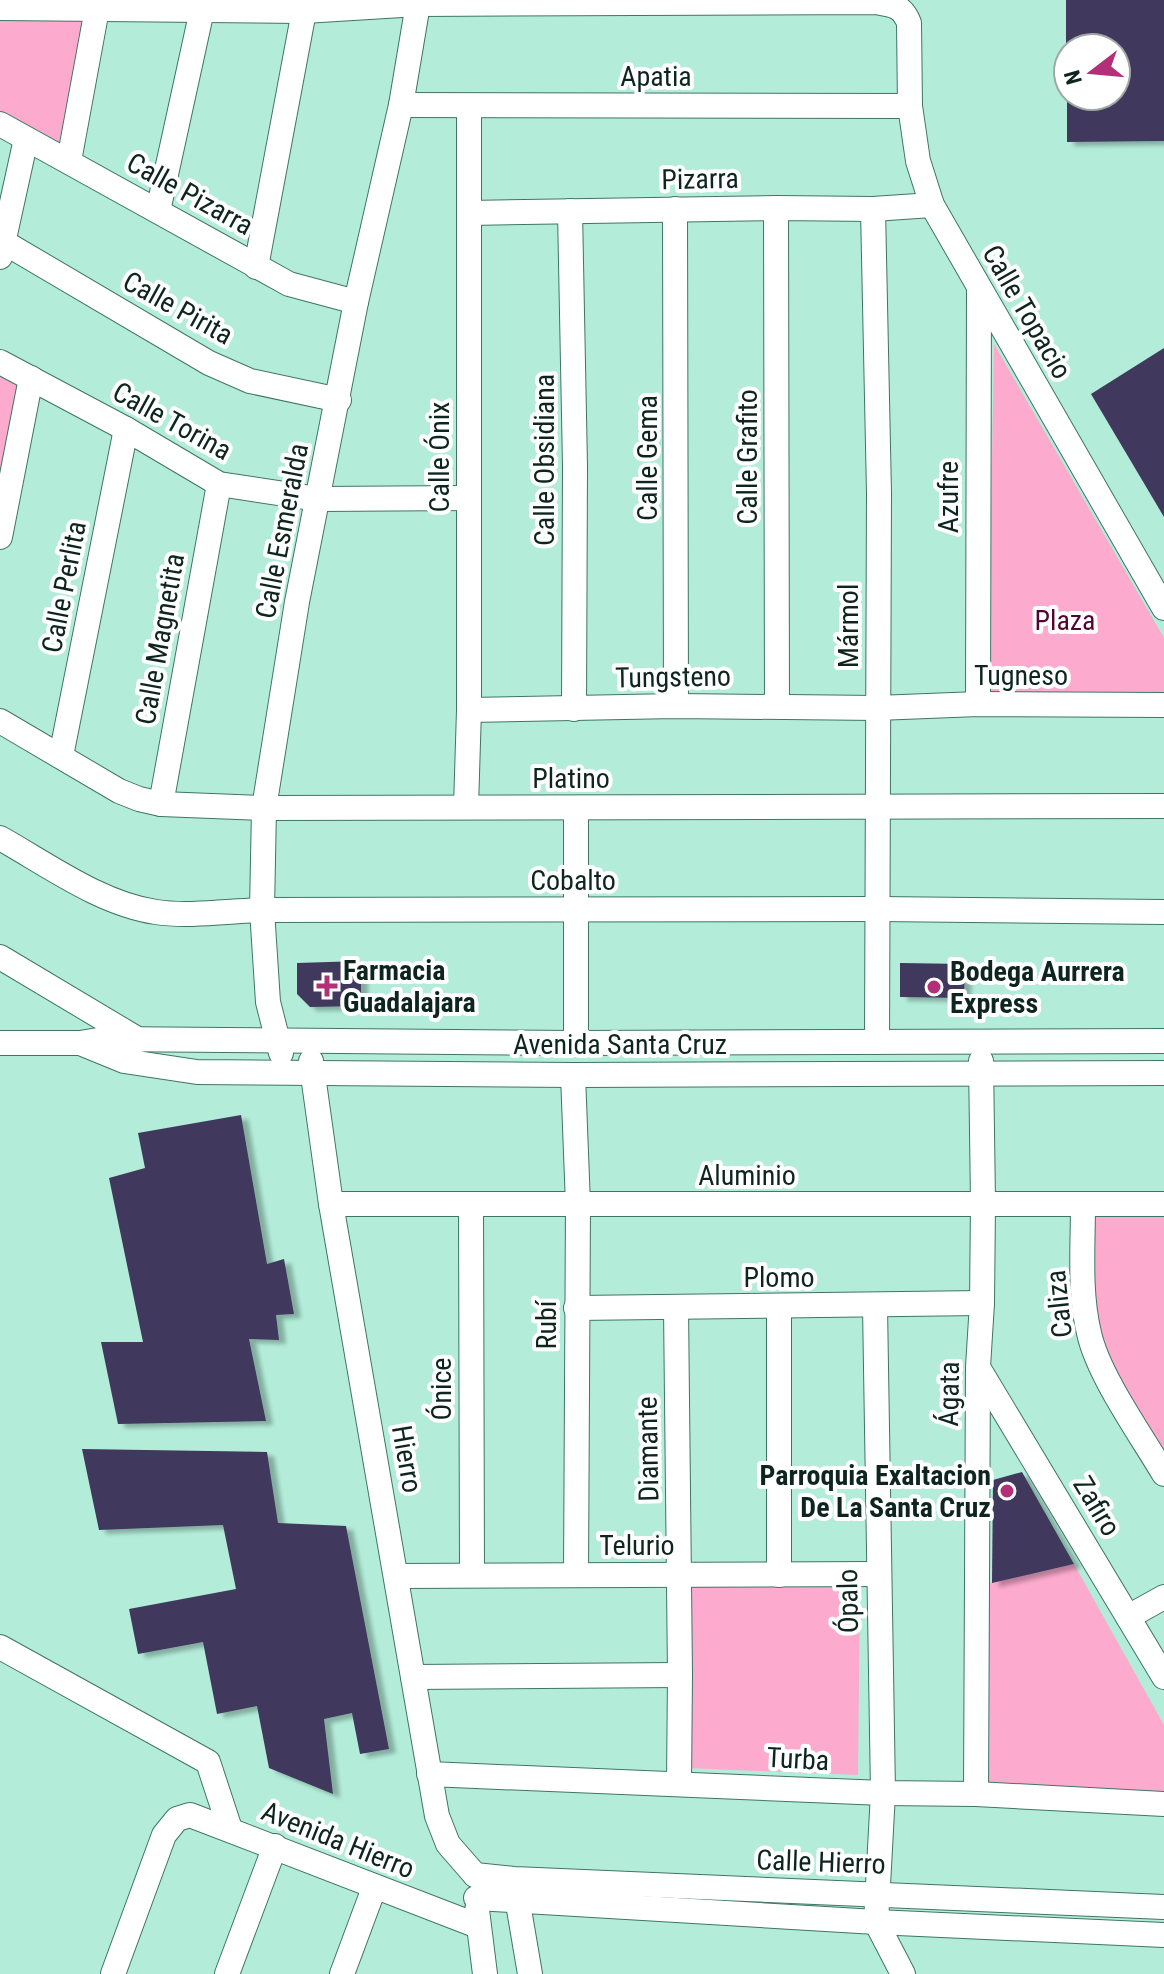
<svg xmlns="http://www.w3.org/2000/svg" width="1164" height="1974" font-family="'Roboto Condensed',sans-serif">
	<defs>
		<filter id="shadow"><feDropShadow dx="7" dy="4" stdDeviation="2" flood-color="#0004"/></filter>
	</defs>
	<rect width="100%" height="100%" fill="#b3edd9"/>
	<!-- green -->
	<g fill="#fcaacd">
		<path d="M0,8L97,9L69,161L0,123Z"/>
		<path d="M994,344L1164,638V696L988,697Z"/>
		<path d="M0,376L19,387L0,487Z"/>
		<path d="M1083,1204H1164V1474L1103,1369Z"/>
		<path d="M1074,1564L1164,1725V1793L989,1784V1583Z"/>
		<path d="M686,1585L860,1586L858,1775L687,1768Z"/>
	</g>
	<!-- building -->
	<g fill="#3f385d" filter="url(#shadow)">
		<path d="M1066,0H1164V141L1067,142V96H1116V48H1066Z"/>
		<path d="M1164,348V517L1091,394Z"/>
		<path d="M361,961V1006L310,1007L297,994V963Z"/>
		<path d="M900,963L965,964L964,998L900,997Z"/>
		<path d="M241,1115L267,1264L284,1259L294,1314L276,1315L279,1340L249,1339L266,1421L118,1424L101,1342H143L109,1178L145,1168L138,1133Z"/>
		<path d="M82,1449L267,1452L278,1523L346,1526L389,1749L360,1754L352,1713L324,1719L333,1794L269,1768L257,1706L217,1714L203,1642L138,1654L129,1609L236,1589L223,1525L99,1530Z"/>
		<path d="M1022,1472L1074,1564L992,1583L993,1480Z"/>
	</g>
	<g fill="none" stroke-linecap="round" stroke-linejoin="round">
		<defs>
			<g id="minor">
				<path d="M0,8L304,11L418,4L875,2C892,5 902,5 909,23L910,106L918,161L932,205L1164,608"/>
				<path d="M401,105L910,106"/>
				<path d="M0,124L289,284L356,302"/>
				<path d="M69,161L97,9"/>
				<path d="M776,208L777,706"/>
				<path d="M675,209L676,706"/>
				<path d="M873,209L879,493L877,1042"/>
				<path d="M158,211L202,10"/>
				<path d="M570,211L575,466L574,709"/>
				<path d="M469,213L776,208L873,209L932,205"/>
				<path d="M0,240L209,363L250,381L339,400"/>
				<path d="M0,257L26,139"/>
				<path d="M256,267L304,11"/>
				<path d="M0,362L126,429L219,484L318,499L469,498"/>
				<path d="M0,537L31,378"/>
				<path d="M978,704L979,293"/>
				<path d="M469,710L676,706L877,708L978,704L1164,705"/>
				<path d="M0,721L119,791L139,799L161,804L264,808L1164,806"/>
				<path d="M61,756L126,429"/>
				<path d="M161,804L219,484"/>
				<path d="M466,807L469,710V106"/>
				<path d="M0,838C48,865 101,904 156,912C188,917 229,911 262,910L878,909L1164,912"/>
				<path d="M0,957L139,1040"/>
				<path d="M0,1043H80L104,1039L576,1043L1164,1041"/>
				<path d="M80,1043L124,1061L197,1072L573,1075L1164,1073"/>
				<path d="M576,1043V809"/>
				<path d="M281,1053L268,1002L262,910L264,808L297,602L356,302L401,105L418,4"/>
				<path d="M311,1061L331,1204L437,1816L448,1844L475,1875"/>
				<path d="M573,1075L578,1205L576,1575"/>
				<path d="M331,1204H1164"/>
				<path d="M471,1204L472,1574"/>
				<path d="M1083,1204C1083,1246 1079,1292 1089,1333C1098,1375 1141,1435 1164,1474"/>
				<path d="M875,1306L883,1793L876,1922L903,1974"/>
				<path d="M676,1307L680,1675L679,1783"/>
				<path d="M576,1308L982,1303"/>
				<path d="M779,1308V1575"/>
				<path d="M979,1369L1164,1677"/>
				<path d="M397,1576L877,1574"/>
				<path d="M1128,1617L1164,1597"/>
				<path d="M0,1647L208,1762L230,1829"/>
				<path d="M413,1677L680,1675"/>
				<path d="M429,1774L883,1793L976,1794L1164,1804"/>
				<path d="M976,1794L978,1367L982,1303L983,1203L981,1061"/>
				<path d="M475,1875L514,1879L1164,1907"/>
				<path d="M515,1886L530,1974"/>
				<path d="M476,1898L876,1922L1164,1935"/>
				<path d="M477,1910L485,1974"/>
				<path d="M113,1974L164,1835L177,1819L190,1815L478,1926"/>
				<path d="M227,1974L275,1846"/>
				<path d="M342,1974L374,1888"/>
			</g>
		</defs>
		<!-- minor casing -->
		<use href="#minor" stroke="#3f7565" stroke-width="26"/>
		<!-- minor -->
		<use href="#minor" stroke="#fff" stroke-width="24"/>
	</g>
	<!-- markers -->
	<g fill="#b32f77" stroke="#fff" stroke-width="3">
		<path d="M323 974h8v8h8v8h-8v8h-8v-8h-8v-8h8z"/>
		<circle cx="934" cy="987" r="8"/>
		<circle cx="1007" cy="1491" r="8"/>
	</g>
	<g text-anchor="middle" dominant-baseline="central" stroke-width="8" stroke-linejoin="round" paint-order="stroke">
		<!-- street labels -->
		<g font-size="28" fill="#0e251f" stroke="#fff">
			<text x="656" y="76">Apatia</text>
			<text transform="translate(700 179) rotate(-1)">Pizarra</text>
			<text transform="translate(190 194) rotate(29)">Calle Pizarra</text>
			<text transform="translate(178 308) rotate(29)">Calle Pirita</text>
			<text transform="translate(1027 312) rotate(60)">Calle Topacio</text>
			<text transform="translate(172 421) rotate(29)">Calle Torina</text>
			<text transform="translate(439 457) rotate(-90)">Calle Ónix</text>
			<text transform="translate(747 457) rotate(-90)">Calle Grafito</text>
			<text transform="translate(647 458) rotate(-90)">Calle Gema</text>
			<text transform="translate(544 460) rotate(-90)">Calle Obsidiana</text>
			<text transform="translate(948 497) rotate(-90)">Azufre</text>
			<text transform="translate(282 531) rotate(-79)">Calle Esmeralda</text>
			<text transform="translate(64 587) rotate(-79)">Calle Perlita</text>
			<text transform="translate(848 626) rotate(-90)">Mármol</text>
			<text transform="translate(160 639) rotate(-80)">Calle Magnetita</text>
			<text x="1021" y="675">Tugneso</text>
			<text transform="translate(673 677) rotate(-1)">Tungsteno</text>
			<text x="571" y="778">Platino</text>
			<text x="573" y="880">Cobalto</text>
			<text x="620" y="1044">Avenida Santa Cruz</text>
			<text x="747" y="1175">Aluminio</text>
			<text x="779" y="1277">Plomo</text>
			<text transform="translate(1059 1304) rotate(-96)">Caliza</text>
			<text transform="translate(546 1325) rotate(-90)">Rubí</text>
			<text transform="translate(441 1389) rotate(-90)">Ónice</text>
			<text transform="translate(949 1394) rotate(-89)">Ágata</text>
			<text transform="translate(648 1449) rotate(-91)">Diamante</text>
			<text transform="translate(407 1459) rotate(80)">Hierro</text>
			<text transform="translate(1097 1506) rotate(59)">Zafiro</text>
			<text x="637" y="1545">Telurio</text>
			<text transform="translate(848 1601) rotate(-91)">Ópalo</text>
			<text transform="translate(798 1759) rotate(3)">Turba</text>
			<text transform="translate(338 1840) rotate(22)">Avenida Hierro</text>
			<text transform="translate(821 1862) rotate(2)">Calle Hierro</text>
		</g>
		<!-- park labels -->
		<g font-size="28" fill="#530432" stroke="#fff">
			<text x="1065" y="620">Plaza</text>
		</g>
		<!-- poi labels -->
		<g font-size="28" font-weight="bold" fill="#0e251f" stroke="#fff" text-anchor="start">
			<text x="343" y="970">Farmacia<tspan x="343" dy="32">Guadalajara</tspan></text>
			<text x="950" y="971">Bodega Aurrera<tspan x="950" dy="32">Express</tspan></text>
			<text x="991" y="1475" text-anchor="end">Parroquia Exaltacion<tspan x="991" dy="32">De La Santa Cruz</tspan></text>
		</g>
	</g>
	<!-- north arrow -->
	<g transform="translate(1092 72) rotate(254)"><circle r="38" fill="#ffffff" stroke="#9fa8a5" stroke-width="2"/>
	<path d="M0-6L14 30L0 20L-14 30Z" fill="#b32f77"/>
	<text y="-12" font-size="22" font-weight="bold" text-anchor="middle" fill="#0e251f">N</text>
	</g>
</svg>
